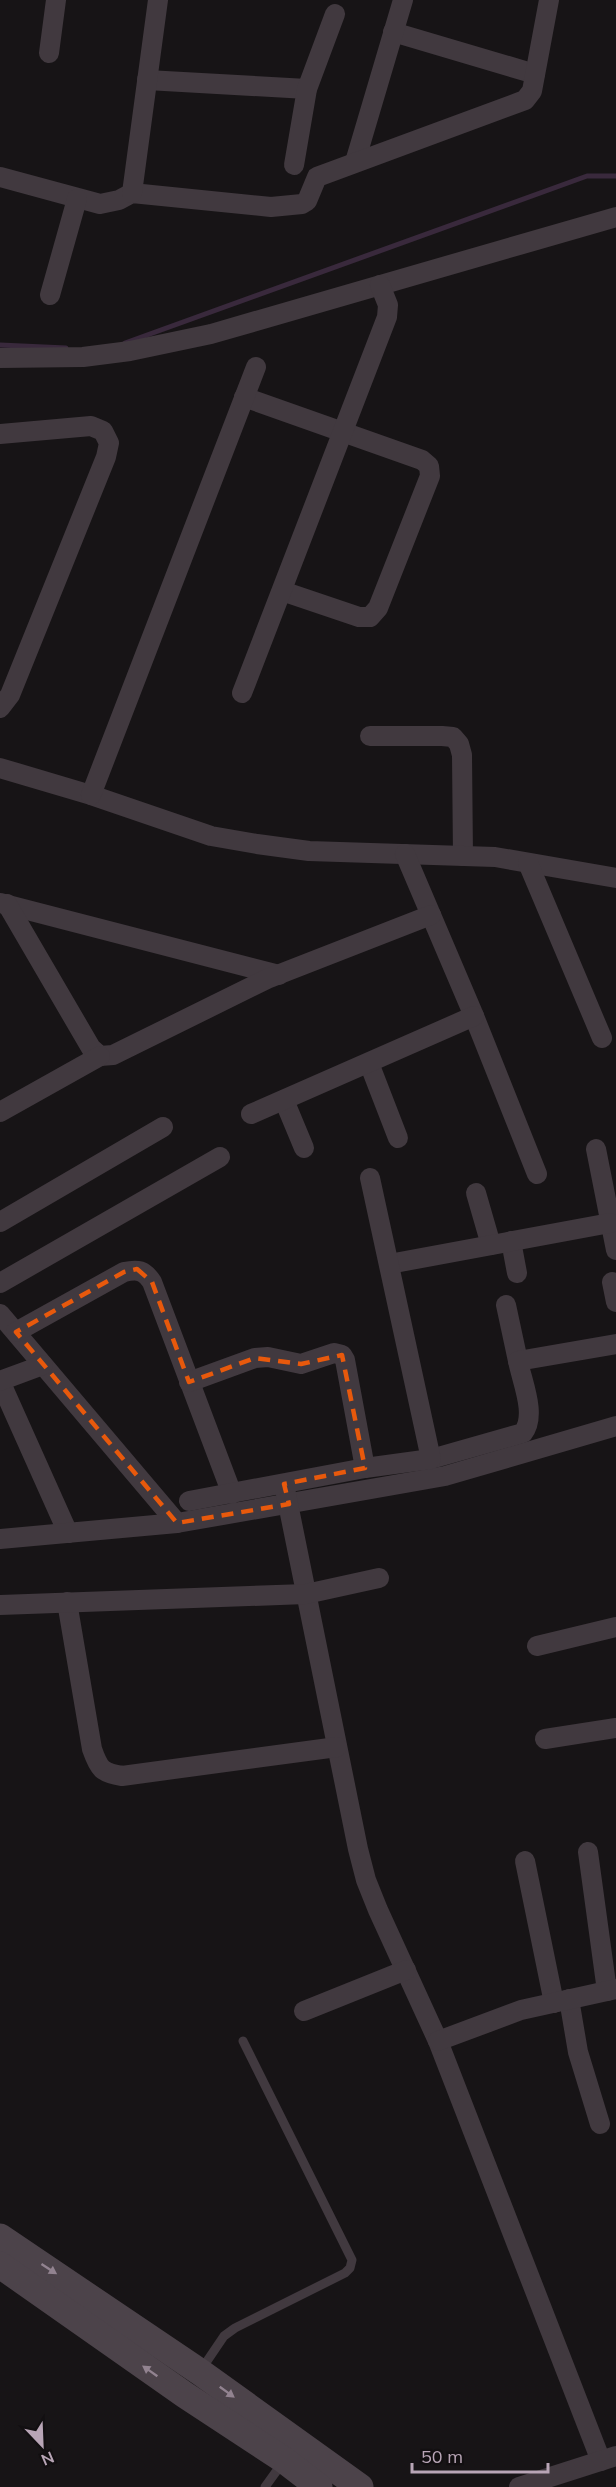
<svg xmlns="http://www.w3.org/2000/svg" width="616" height="2487" font-family="Mulish,sans-serif">
	<rect width="100%" height="100%" fill="#171416"/>
	<g fill="none" stroke-linecap="round" stroke-linejoin="round">
		<!-- stream -->
		<g stroke="#39293c" stroke-width="5">
			<path d="M125,343L587,176H616"/>
			<path d="M0,345L66,348"/>
		</g>
		<!-- lane -->
		<g stroke="#41393f" stroke-width="9">
			<path d="M201,2370L224,2336L235,2328L345,2273L350,2268L352,2260L243,2041"/>
			<path d="M265,2487L283,2462"/>
		</g>
		<!-- street -->
		<g stroke="#41393f" stroke-width="20">
			<path d="M393,32L535,74"/>
			<path d="M49,53L56,0"/>
			<path d="M147,80L307,89"/>
			<path d="M355,162L403,0"/>
			<path d="M294,165L307,89L335,14"/>
			<path d="M0,177L100,204L119,200L132,193L271,207L302,204L307,201L317,177L525,100L532,91L549,0"/>
			<path d="M132,193L158,0"/>
			<path d="M50,295L77,199"/>
			<path d="M0,358L83,357L130,351L211,334L616,217"/>
			<path d="M244,397L422,460L429,466L430,476L378,608L370,617H359L282,591"/>
			<path d="M0,434L91,426L103,431L109,443L106,457L10,695L0,708"/>
			<path d="M242,693L387,317L388,305L380,285"/>
			<path d="M370,736H442L453,737L459,744L462,755L463,856"/>
			<path d="M0,768L91,795L211,836L257,844L309,851L495,857L616,878"/>
			<path d="M91,795L256,367"/>
			<path d="M405,854L474,1016L537,1174"/>
			<path d="M528,863L602,1038"/>
			<path d="M0,903L279,975"/>
			<path d="M7,904L91,1048L100,1056L113,1055L267,979L431,915"/>
			<path d="M369,1063L398,1138"/>
			<path d="M284,1100L304,1148"/>
			<path d="M0,1112L100,1056"/>
			<path d="M251,1114L474,1016"/>
			<path d="M596,1149L616,1250"/>
			<path d="M476,1193L491,1245"/>
			<path d="M0,1222L163,1127"/>
			<path d="M511,1241L517,1273"/>
			<path d="M389,1264L610,1223"/>
			<path d="M612,1282L616,1302"/>
			<path d="M0,1283L220,1157"/>
			<path d="M506,1305L518,1361"/>
			<path d="M0,1314L177,1523L445,1476L616,1426"/>
			<path d="M16,1332L124,1272C138,1269 144,1270 152,1282L232,1494"/>
			<path d="M0,1381L68,1533"/>
			<path d="M0,1381L43,1365"/>
			<path d="M189,1382L255,1358L268,1357L301,1364L334,1353L342,1355L345,1360L365,1468"/>
			<path d="M431,1459L523,1433C537,1415 522,1382 518,1361L616,1344"/>
			<path d="M284,1484L358,1849L366,1880L378,1910L438,2041L601,2461"/>
			<path d="M189,1501L365,1468L431,1459L370,1178"/>
			<path d="M0,1539L177,1523"/>
			<path d="M67,1602L92,1749C99,1769 102,1773 122,1776L337,1747"/>
			<path d="M0,1605L306,1594L379,1578"/>
			<path d="M537,1646L616,1627"/>
			<path d="M545,1739L616,1728"/>
			<path d="M588,1852L607,1991"/>
			<path d="M525,1861L554,2003"/>
			<path d="M569,1999L578,2052L600,2124"/>
			<path d="M304,2011L406,1970"/>
			<path d="M438,2041L521,2010L616,1989"/>
			<path d="M519,2487L616,2456"/>
		</g>
		<!-- secondary -->
		<g stroke="#4c434a" stroke-width="27">
			<path d="M0,2237L200,2372L360,2487"/>
			<path d="M0,2265L185,2395L284,2460L319,2487"/>
		</g>
	</g>
	<!-- one-way arrows -->
	<defs><path id="oneway-solid" d="M-6-.8H1V-3.2L6.5 0L1 3.2V.8H-6Z" transform="scale(1.5)"/></defs>
	<g fill="#928390">
		<use href="#oneway-solid" transform="translate(49 2269) rotate(33)"/>
		<use href="#oneway-solid" transform="translate(150 2371) rotate(-145)"/>
		<use href="#oneway-solid" transform="translate(227 2392) rotate(36)"/>
	</g>
	<!-- marked area -->
	<path fill="none" stroke="#e8590c" stroke-width="4.5" stroke-dasharray="12 8" stroke-linejoin="round" d="M137,1269L152,1282L189,1382L255,1358L301,1364L342,1355L365,1468L284,1484L289,1504L177,1523L16,1332L124,1272Z"/>
	<!-- north arrow -->
	<g transform="translate(42 2445) rotate(157)" stroke="#120f11" stroke-width="4.5" paint-order="stroke">
	<path d="M0-4.5L10 22L0 15L-10 22Z" fill="#b8a5b6"/>
	<text y="-9" font-size="16" font-weight="bold" text-anchor="middle" fill="#b8a5b6">N</text>
	</g>
	<!-- scale -->
	<path d="M412 2463v9h136v-9" fill="none" stroke="#b8a5b6" stroke-width="3"/>
	<text x="421" y="2463" font-size="18" fill="#b8a5b6" stroke="#120f11" stroke-width="4.5" paint-order="stroke">50 m</text>
</svg>
